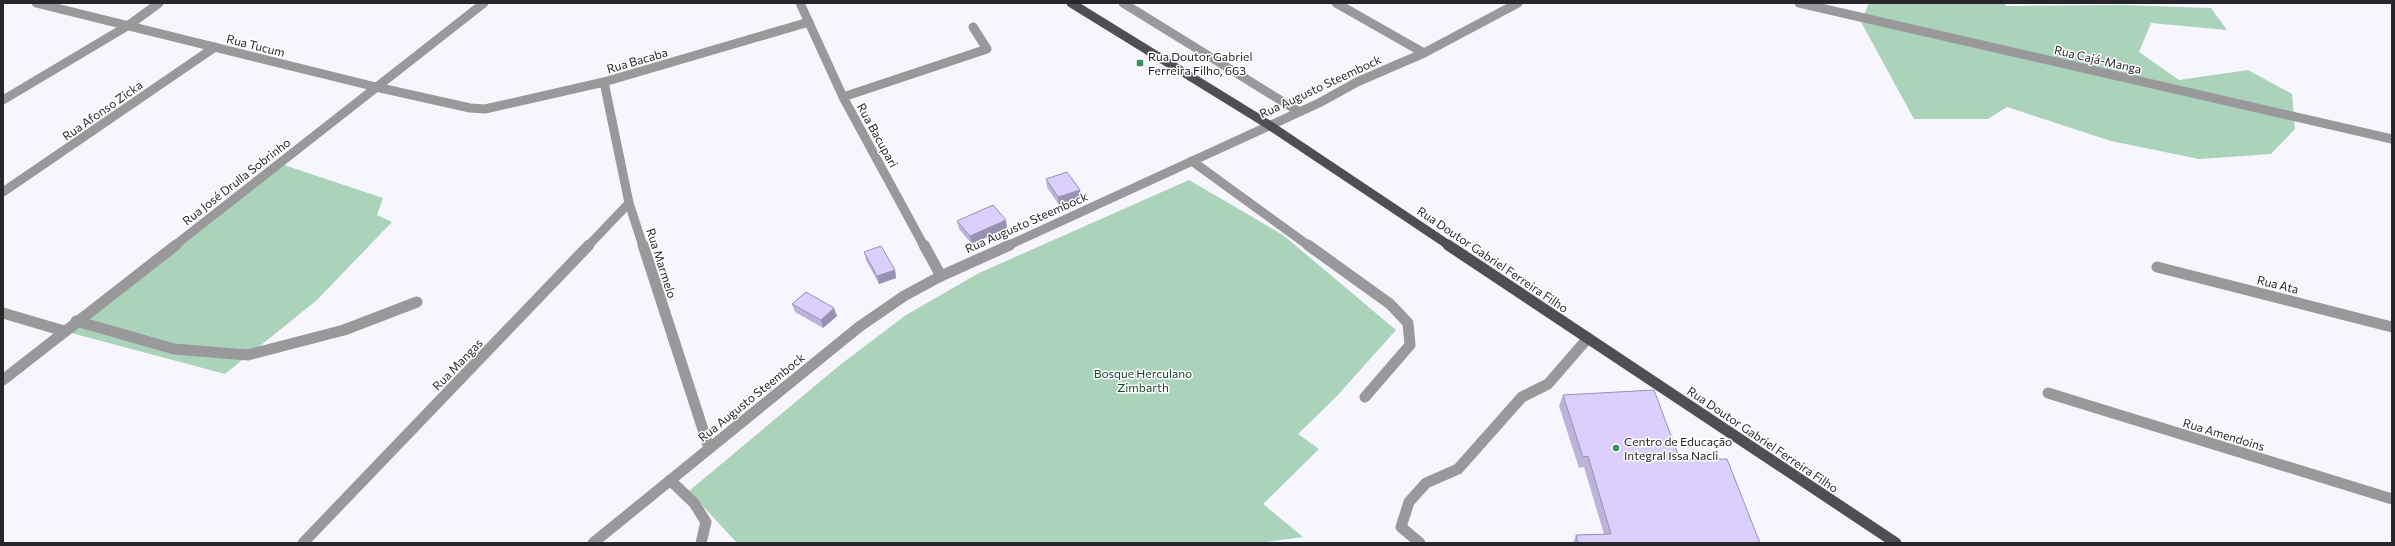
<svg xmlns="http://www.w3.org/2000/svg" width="2395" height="546" font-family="Commissioner,sans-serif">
	<rect width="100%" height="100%" fill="#f7f5fd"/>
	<!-- green -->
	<g fill="#abd3ba">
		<path d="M1869,3H2006L2005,6L2123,5L2211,8L2227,30L2151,23L2139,52L2179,80L2248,70L2292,94L2295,129L2271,154L2199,159L2111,141L2007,107L1988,119H1914L1861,22Z"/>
		<path d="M278,163L383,198L377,215L392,222L317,300L225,374L64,331Z"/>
		<path d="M1189,180L1283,235L1396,330L1337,396L1298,434L1319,449L1263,504L1303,537L1259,543H737L689,491L840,365L906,315L979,273Z"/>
	</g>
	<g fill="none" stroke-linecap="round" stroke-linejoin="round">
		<!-- minor-far1 -->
		<g stroke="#99999c" stroke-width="9">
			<path d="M36,3L376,87L470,108L485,109L604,82L809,22"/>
			<path d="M800,3L843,97L924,246"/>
			<path d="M1123,3L1298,111"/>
			<path d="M1336,3L1424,53"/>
			<path d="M1799,3L2392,139"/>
			<path d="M604,82L629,203L643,246"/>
			<path d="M843,97L987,49L973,27"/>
			<path d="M3,100L129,25L159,3"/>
			<path d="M1192,161L1309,246"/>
			<path d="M3,192L215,47"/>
			<path d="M174,246L484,3"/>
			<path d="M588,246L629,203"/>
			<path d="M1007,246L1319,103L1357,82L1424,53L1518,3"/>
		</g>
		<!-- minor -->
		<g stroke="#99999c" stroke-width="11">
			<path d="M643,245L709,448"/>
			<path d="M924,245L941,276"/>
			<path d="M1308,245L1390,304L1408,323L1410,345L1365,397"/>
			<path d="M2157,267L2392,327"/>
			<path d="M3,313L64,331"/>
			<path d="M76,321L174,349L248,355L344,330L417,302"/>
			<path d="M3,380L176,245"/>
			<path d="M2048,393L2392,499"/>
			<path d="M670,480L694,503L706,522L701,543"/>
			<path d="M303,543L589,245"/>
			<path d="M593,543L859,327L904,296L941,276L1010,245"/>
			<path d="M1420,543L1401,527L1409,502L1426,483L1458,469L1522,397L1548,384L1588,338"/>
		</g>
		<!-- major-far1 -->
		<path stroke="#4f4e54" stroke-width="9" d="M1071,3L1269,125L1450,246"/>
		<!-- major -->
		<path stroke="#4f4e54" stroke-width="11" d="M1448,245L1896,543"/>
	</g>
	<!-- wall -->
	<g fill="#bcb2da">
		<path d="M1046,179L1080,190L1081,198L1059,205L1047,187Z"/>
		<path d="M957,221L1007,228L972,244L959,229Z"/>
		<path d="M864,252L895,270L896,278L879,284L866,260Z"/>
		<path d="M792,304L837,316L823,328L795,312Z"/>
		<path d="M1563,395L1680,460L1760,543H1573L1576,535L1604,534L1584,467L1579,468L1559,406Z"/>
	</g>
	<!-- shaded-wall -->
	<g fill="#9991b2">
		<path d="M1080,190L1081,198L1059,205L1058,197Z"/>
		<path d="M1006,220L1007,228L972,244L970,236Z"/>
		<path d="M895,270L896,278L879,284L877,276Z"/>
		<path d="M834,308L837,316L823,328L821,320Z"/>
	</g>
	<!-- building -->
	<g fill="#dbcffe" stroke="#9991b2">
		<path d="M1067,172L1080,190L1058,197L1046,179Z"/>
		<path d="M993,205L1006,220L970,236L957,221Z"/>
		<path d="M881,246L895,270L877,276L864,252Z"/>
		<path d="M806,292L834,308L821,320L792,304Z"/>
		<path d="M1654,390L1680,460L1727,459L1760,543H1578L1576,535L1611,534L1588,456L1583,457L1563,395Z"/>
	</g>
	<!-- markers -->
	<g fill="#388f63" stroke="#fff" stroke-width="1.5">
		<rect x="1136" y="59" width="8" height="8" rx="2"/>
		<circle cx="1616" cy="448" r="4"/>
	</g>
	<g text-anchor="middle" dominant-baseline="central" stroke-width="3" stroke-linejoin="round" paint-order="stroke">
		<!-- street labels -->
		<g font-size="12" fill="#27262a" stroke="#fff">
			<text transform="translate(256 45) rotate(14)">Rua Tucum</text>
			<text transform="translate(2098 59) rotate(13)">Rua Cajá-Manga</text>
			<text transform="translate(637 60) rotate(-16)">Rua Bacaba</text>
			<text transform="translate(1320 86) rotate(-25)">Rua Augusto Steembock</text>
			<text transform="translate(102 110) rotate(-35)">Rua Afonso Zicka</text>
			<text transform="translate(878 135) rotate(61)">Rua Bacupari</text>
			<text transform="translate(236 181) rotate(-38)">Rua José Drulla Sobrinho</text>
			<text transform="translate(1026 222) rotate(-24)">Rua Augusto Steembock</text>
			<text transform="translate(1493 259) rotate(34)">Rua Doutor Gabriel Ferreira Filho</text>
			<text transform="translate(662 263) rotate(72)">Rua Marmelo</text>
			<text transform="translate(2278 284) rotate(14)">Rua Ata</text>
			<text transform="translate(457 364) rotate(-46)">Rua Mangas</text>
			<text transform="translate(751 397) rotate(-39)">Rua Augusto Steembock</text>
			<text transform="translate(2224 434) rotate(17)">Rua Amendoins</text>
			<text transform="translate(1763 439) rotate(34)">Rua Doutor Gabriel Ferreira Filho</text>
		</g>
		<!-- poi labels -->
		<g font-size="12" fill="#27262a" stroke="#fff" text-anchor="start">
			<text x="1148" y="56">Rua Doutor Gabriel<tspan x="1148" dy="14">Ferreira Filho, 663</tspan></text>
			<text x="1624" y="441">Centro de Educação<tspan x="1624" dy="14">Integral Issa Nacli</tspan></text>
		</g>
		<!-- park labels -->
		<g font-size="12" fill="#15452d" stroke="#fff">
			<text x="1143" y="373">Bosque Herculano<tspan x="1143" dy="14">Zimbarth</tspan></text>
		</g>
	</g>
	<!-- border -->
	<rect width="2395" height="546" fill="none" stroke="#27262a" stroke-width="8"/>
</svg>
